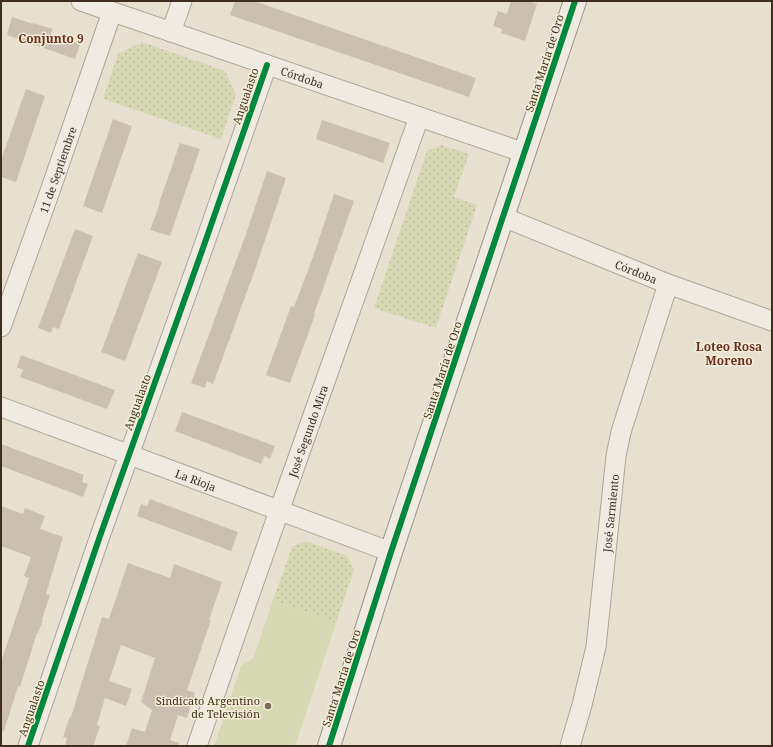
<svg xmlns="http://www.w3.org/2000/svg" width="773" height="747" font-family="'Noto Serif',serif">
	<defs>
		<pattern id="park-dots" width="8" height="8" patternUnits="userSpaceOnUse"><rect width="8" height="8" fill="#d6d7b3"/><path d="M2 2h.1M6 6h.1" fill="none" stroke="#b9b99a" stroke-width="1.8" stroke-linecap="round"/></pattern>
	</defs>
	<rect width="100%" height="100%" fill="#e7e0d1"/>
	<!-- park -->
	<g fill="url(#park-dots)">
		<path d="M142,42L225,71L236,94L221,139L103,99L118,54Z"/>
		<path d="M441,145L469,154L454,197L477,205L436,328L374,308L427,151Z"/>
		<path d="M306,541L347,556L354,570L336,623L273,600L292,547Z"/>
	</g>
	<!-- garden -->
	<path fill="#d6d7b3" d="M273,600L336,623L295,746H214L241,666L253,659Z"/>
	<!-- building -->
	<g fill="#cbbfb2">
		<path d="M235,1H254L476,78L469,97L230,15Z"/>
		<path d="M511,1H529L537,4L525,41L501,33L502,29L493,26L498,11L507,14Z"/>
		<path d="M12,17L33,24V23L53,29L51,34L80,44L75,59L7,35Z"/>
		<path d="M26,89L45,96L16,182L1,177V160Z"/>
		<path d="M113,119L132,126L102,213L83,206Z"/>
		<path d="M322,120L390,143L383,163L316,139Z"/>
		<path d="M180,143L200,149L170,236L150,230L160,203H159Z"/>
		<path d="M267,171L286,178L256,267L213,384L207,381L205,388L191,383L246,234Z"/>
		<path d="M334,194L354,201L314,314L315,315L290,383L266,375L291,306L294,307L313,257Z"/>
		<path d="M75,229L93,236L59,329L53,327L51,333L38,328Z"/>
		<path d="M138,253L162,262L125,361L101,352Z"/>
		<path d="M21,355L115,390L107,409L20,377L23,370L17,367Z"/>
		<path d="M182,412L275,446L270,459L264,456L261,464L175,431Z"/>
		<path d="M1,444L84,475L82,482L88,484L83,497L1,466Z"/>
		<path d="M150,499L238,532L231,551L137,516L141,504L147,506Z"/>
		<path d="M1,506L23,514L25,508L45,516L40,529L63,537L46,594L50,595L42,619L43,620L38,633H37L20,687L18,686L4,731L1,730V662L29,578L24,576L31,557L1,546Z"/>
		<path d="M128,563L170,578L174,564L222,582L209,620H211L187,690L195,693L187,718L178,715L170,740L179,743L178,746H126L132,728L145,732L152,710L141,702L155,658L121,645L109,681L132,689L126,706L105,698L97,725L100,726L93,746H65L67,738L63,737L70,716L71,717L102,617L109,619Z"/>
	</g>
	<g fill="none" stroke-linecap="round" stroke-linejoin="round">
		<defs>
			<g id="street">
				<path id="s1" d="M81,1L525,153"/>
				<path d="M171,32L182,1"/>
				<path id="s2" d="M503,217L668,284L772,321"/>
				<path id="s3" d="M1,327L49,194L112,12"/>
				<path id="s4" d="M1,407L391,552"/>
				<path d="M28,746L100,536L203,248L267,65"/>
				<path id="s5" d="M197,746C269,536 345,327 419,117"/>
				<path id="s6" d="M570,746L582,705L596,647L616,456L621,432L668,284"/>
			</g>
			<path id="secondary" d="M329,746L391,552L575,1"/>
		</defs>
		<!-- street casing -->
		<use href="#street" stroke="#ada599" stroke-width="21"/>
		<!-- secondary casing -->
		<use href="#secondary" stroke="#9c958a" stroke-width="24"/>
		<!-- street -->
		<use href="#street" stroke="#efebe3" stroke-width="19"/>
		<!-- secondary -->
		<use href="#secondary" stroke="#efebe3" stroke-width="22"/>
		<defs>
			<g id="cycleway">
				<path d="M28,746L100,536L203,248L267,65"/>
				<path d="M329,746L391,552L575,1"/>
			</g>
		</defs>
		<!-- cycleway casing -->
		<use href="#cycleway" stroke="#f7eed8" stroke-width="8"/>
		<!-- cycleway -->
		<use href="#cycleway" stroke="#00873e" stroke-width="6"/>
	</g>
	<!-- markers -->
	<circle fill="#786c5e" stroke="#f7eed8" stroke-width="1.5" cx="268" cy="706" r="4"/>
	<g text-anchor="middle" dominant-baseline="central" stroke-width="3" stroke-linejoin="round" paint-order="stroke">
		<!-- street labels -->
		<g font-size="11" fill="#3d2e20" stroke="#f7eed8">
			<text transform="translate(544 63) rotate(-72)">Santa María de Oro</text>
			<text stroke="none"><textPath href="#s1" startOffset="234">Córdoba</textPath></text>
			<text transform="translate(245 96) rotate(-71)">Angualasto</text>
			<text stroke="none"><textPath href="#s3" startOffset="167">11 de Septiembre</textPath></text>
			<text stroke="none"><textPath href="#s2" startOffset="144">Córdoba</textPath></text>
			<text transform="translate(442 370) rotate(-72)">Santa María de Oro</text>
			<text transform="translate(137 402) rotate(-70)">Angualasto</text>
			<text stroke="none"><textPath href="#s5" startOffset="334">José Segundo Mira</textPath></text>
			<text stroke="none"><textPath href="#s4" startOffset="208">La Rioja</textPath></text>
			<text stroke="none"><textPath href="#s6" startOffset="237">José Sarmiento</textPath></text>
			<text transform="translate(341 678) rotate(-72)">Santa María de Oro</text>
			<text transform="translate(31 708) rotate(-71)">Angualasto</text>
		</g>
		<!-- poi labels -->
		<g font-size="11" fill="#3d2e20" stroke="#f7eed8" text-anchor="end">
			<text x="260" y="700">Sindicato Argentino<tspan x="260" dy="13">de Televisión</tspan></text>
		</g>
		<!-- neighbourhood labels -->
		<g font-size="12" font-weight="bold" fill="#6b2e1e" stroke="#f7eed8">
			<text x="51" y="38">Conjunto 9</text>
			<text x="729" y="346">Loteo Rosa<tspan x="729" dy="14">Moreno</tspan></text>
		</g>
	</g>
	<!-- border -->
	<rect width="773" height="747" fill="none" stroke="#3d2e20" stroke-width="4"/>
</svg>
